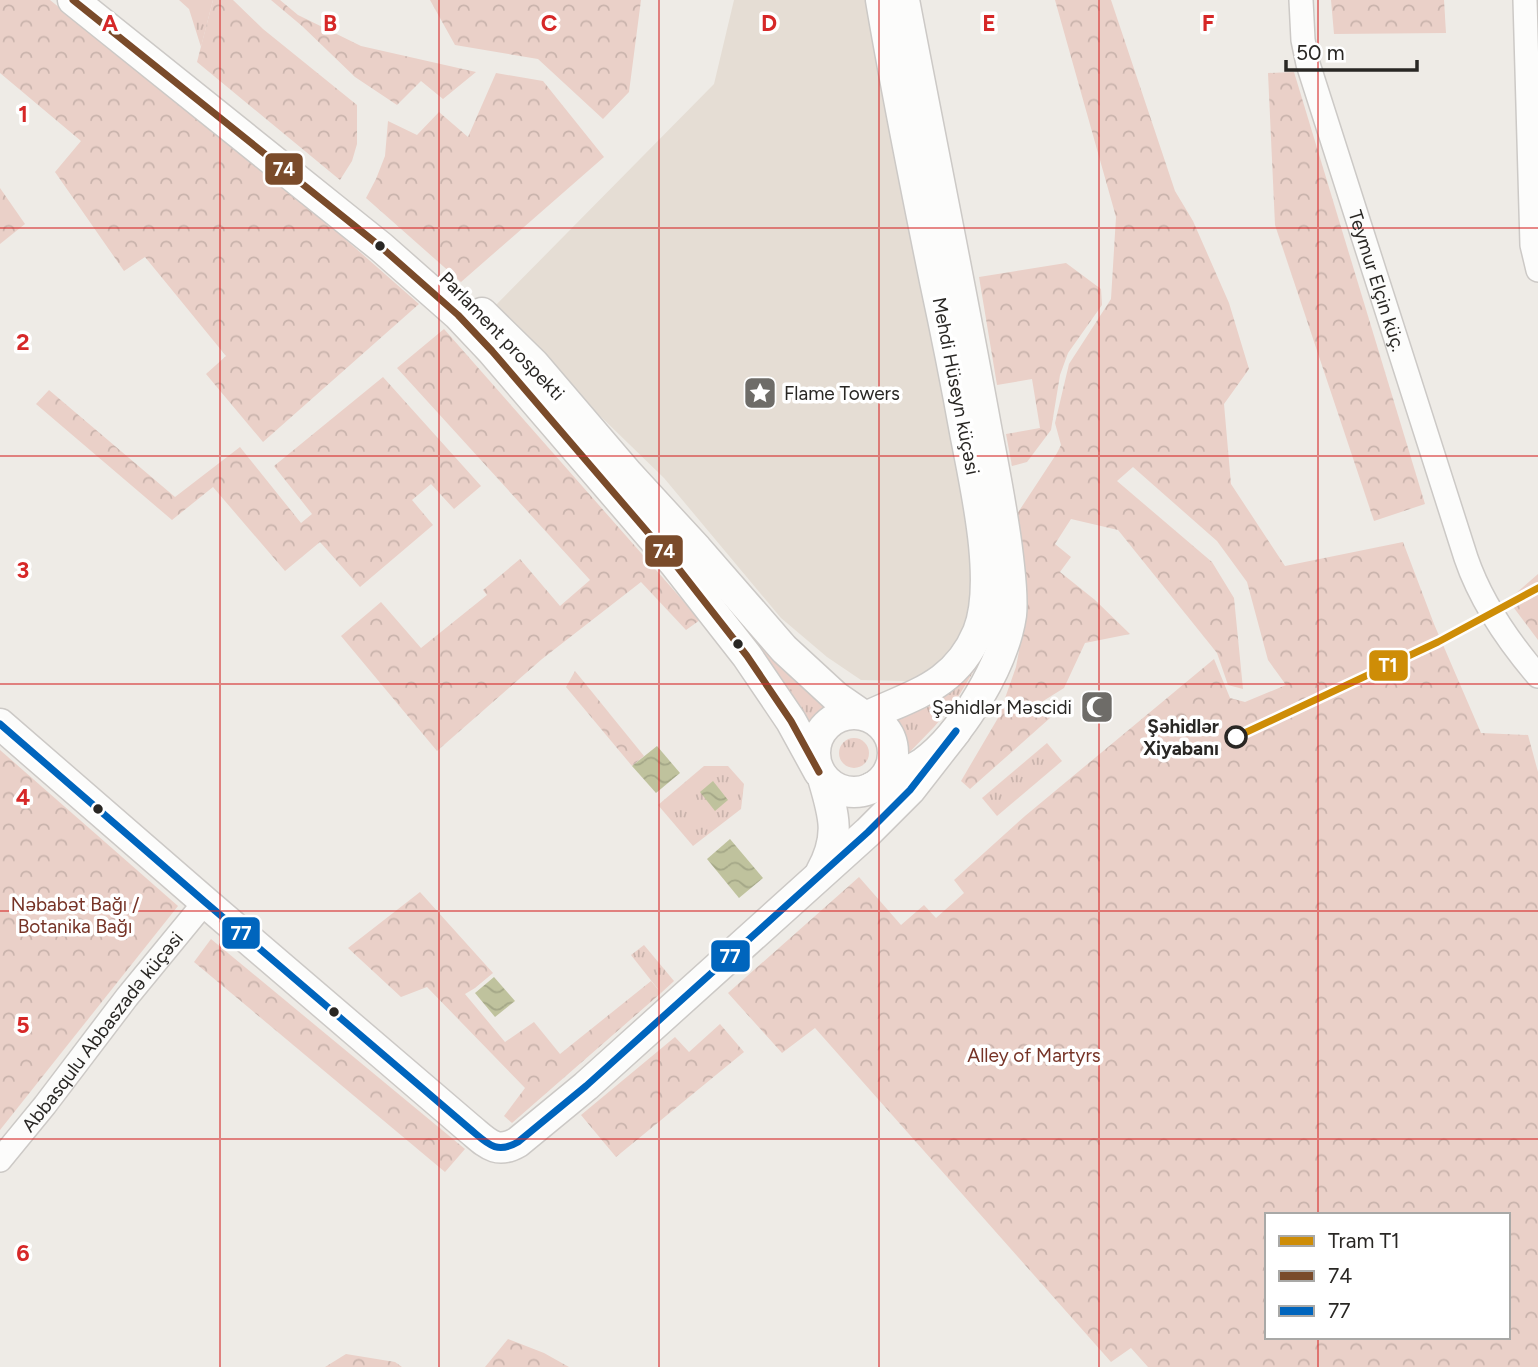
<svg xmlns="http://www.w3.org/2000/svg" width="1538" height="1367" font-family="Figtree,sans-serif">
	<defs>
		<pattern id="grass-tufts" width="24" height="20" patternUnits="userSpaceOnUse" patternTransform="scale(1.75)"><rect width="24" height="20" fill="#ead0c8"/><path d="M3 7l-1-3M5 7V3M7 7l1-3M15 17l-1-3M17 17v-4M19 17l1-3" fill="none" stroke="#c9b3ac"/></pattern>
		<pattern id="forest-crowns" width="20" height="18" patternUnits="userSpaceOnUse" patternTransform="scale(1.75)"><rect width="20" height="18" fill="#ead0c8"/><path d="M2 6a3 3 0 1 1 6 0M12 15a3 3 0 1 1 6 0" fill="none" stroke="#c9b3ac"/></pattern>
		<pattern id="water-waves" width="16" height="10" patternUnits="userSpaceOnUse" patternTransform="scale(1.75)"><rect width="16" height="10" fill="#bfc29d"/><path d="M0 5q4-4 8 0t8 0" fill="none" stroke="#a4a787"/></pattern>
	</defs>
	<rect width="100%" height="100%" fill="#eeebe6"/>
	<!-- built -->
	<path fill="#e5ddd4" d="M734,0H871L969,529L974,591L969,617L958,646L935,668L907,681L861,680L827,657L781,618L664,478L491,310L714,84Z"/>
	<!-- grass -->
	<g fill="url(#grass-tufts)">
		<path d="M179,0H213L201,47L189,9Z"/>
		<path d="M733,617L837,706C825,711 819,719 812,730Z"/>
		<path d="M981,659L955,702L934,727L901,761C901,744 899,732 887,719C896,717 906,715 915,712C944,703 962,681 981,659Z"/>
		<circle cx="854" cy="753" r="15"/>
		<path d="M1047,743L1062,761L997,816L982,798Z"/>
		<path d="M704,766H728L744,784L741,809L693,846L658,805Z"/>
		<path d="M644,945L674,981L661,993L631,955Z"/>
	</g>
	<!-- forest -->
	<g fill="url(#forest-crowns)" fill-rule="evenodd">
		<path d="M0,0H50L319,216L419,304L263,442L206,374L226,356L145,257L124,271L55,172L81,141L0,73Z"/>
		<path d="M213,0H233L263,29L357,105V144L352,161L340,180L197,62Z"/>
		<path d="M271,0H280L298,15L361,46L476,72L443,99L421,81L397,105L355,77L302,26Z"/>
		<path d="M430,0H641L629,92L603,119L538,59L455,45Z"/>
		<path d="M1055,0H1111L1175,191L1193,221L1229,303L1249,369L1224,404L1231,484L1285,566L1403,542L1434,624L1481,733L1528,735L1538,772V1367H1148L1131,1348L1111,1362L815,1028L782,1053L728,993L859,877L901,925L924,905L936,918L964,893L954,880L1025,816L1214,659L1230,698L1245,702L1286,685L1268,660L1247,582L1217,541L1133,467L1117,481L1212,562L1234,598L1243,689L1228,685L1217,653L1118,530L1071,519L1055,544L1071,557L1060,572L1095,600L1130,634L1085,643L1064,688L1040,703L1050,718L970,789L961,781L998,718L1016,667L1027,608L1017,514L1057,453L1061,445L1055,423L1069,364L1111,299L1116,217ZM1267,1215H1508V1337H1267Z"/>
		<path d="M1331,0H1444L1446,33L1334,34Z"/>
		<path d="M1294,72L1425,504L1374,521L1275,225L1268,73Z"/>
		<path d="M496,73L543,81L604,157L461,282L366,198L376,179L385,156L388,121L417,135L439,112L468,137Z"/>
		<path d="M0,188L25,224L0,244Z"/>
		<path d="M1066,263L1101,289L1102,305L1068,353L1060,375L1051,430L1027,462L1012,466L1006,434L1040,428L1032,379L997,385L979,277Z"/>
		<path d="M444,329L700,620L686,630L641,582L542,659L437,751L341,636L381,602L421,648L487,595L483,590L520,559L560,606L590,580L397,368Z"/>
		<path d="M383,377L481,486L454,509L431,484L412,500L433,525L360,587L320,542L285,571L213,487L172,520L36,404L49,390L175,497L240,447L301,523L312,514L274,466Z"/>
		<path d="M1538,574V640L1508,600Z"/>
		<path d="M575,671L644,756L632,766L566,687Z"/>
		<path d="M0,750L178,906L0,1130Z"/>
		<path d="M420,892L493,973L475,988L465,994L505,1042L534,1022L560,1054L651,981L661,993L512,1123L504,1116L525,1088L427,987L401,997L348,948Z"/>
		<path d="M211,939L465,1149L445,1172L194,962Z"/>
		<path d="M720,1024L744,1052L616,1157L581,1115L675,1037L689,1052Z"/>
		<path d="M508,1339L544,1353L569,1367H485Z"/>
		<path d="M346,1354L395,1362L402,1367H325Z"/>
	</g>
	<!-- water -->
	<g fill="url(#water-waves)">
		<path d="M657,746L680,773L656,793L632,766Z"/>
		<path d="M713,781L728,800L715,811L700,792Z"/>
		<path d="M730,839L763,878L739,898L707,859Z"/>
		<path d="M494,977L515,1001L495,1017L475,993Z"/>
	</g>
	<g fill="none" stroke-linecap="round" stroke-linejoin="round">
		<defs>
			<g id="minor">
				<path id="s1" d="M1301,0L1303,40L1308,64L1466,558C1481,602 1508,641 1538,676"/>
				<path d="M1525,0L1532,245L1538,270"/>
				<path id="s2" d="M0,1160L45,1105L127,997L205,902"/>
			</g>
			<g id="major">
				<path d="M73,0L381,247L458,315L492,351L675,564L747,656L791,721L819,772"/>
				<path d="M482,313L534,364L628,474L697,549L784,649L835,696L861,714"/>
				<circle cx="854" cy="753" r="39"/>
				<path d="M868,716C915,694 956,685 978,632C998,582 975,485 965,432C956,382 946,332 935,281C916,188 897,94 881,0"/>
				<path d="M0,724L205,902L470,1129C487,1143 496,1155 518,1142L586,1086L868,832L910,790L956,731"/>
				<path d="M871,788C887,780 908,773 923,763C962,735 1004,663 1011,615C1013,597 1010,576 1008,557C1003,513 994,470 986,427C960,284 931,142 904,0"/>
				<path d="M821,872C841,836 834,815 823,778"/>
			</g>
		</defs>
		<!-- minor casing -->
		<use href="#minor" stroke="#ccc9c6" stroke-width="26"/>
		<!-- major casing -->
		<use href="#major" stroke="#ccc9c6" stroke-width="33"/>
		<!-- minor -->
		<use href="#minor" stroke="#fcfcfb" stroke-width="23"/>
		<!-- major -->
		<use href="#major" stroke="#fcfcfb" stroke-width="30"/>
		<defs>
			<path id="bus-1" d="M73,0L381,247L458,315L492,351L675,564L747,656L791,721L819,772"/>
			<path id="bus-2" d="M0,724L205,902L470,1129C487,1143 496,1155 518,1142L586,1086L868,832L910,790L956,731"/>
		</defs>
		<!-- bus-1 casing -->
		<use href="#bus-1" stroke="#fff" stroke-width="12"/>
		<!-- bus-2 casing -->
		<use href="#bus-2" stroke="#fff" stroke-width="12"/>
		<!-- bus-1 -->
		<use href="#bus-1" stroke="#7a4b2a" stroke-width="7"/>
		<!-- bus-2 -->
		<use href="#bus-2" stroke="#0065bd" stroke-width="7"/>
		<defs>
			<path id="tram-1" d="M1236,737L1438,642L1538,588"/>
		</defs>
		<!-- tram-1 casing -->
		<use href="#tram-1" stroke="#fff" stroke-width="12"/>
		<!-- tram-1 -->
		<use href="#tram-1" stroke="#ce8d07" stroke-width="7"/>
	</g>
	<!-- grid -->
	<path fill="none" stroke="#d62828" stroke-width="2" stroke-opacity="0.55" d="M220,0V1367M439,0V1367M659,0V1367M879,0V1367M1099,0V1367M1318,0V1215M0,228H1538M0,456H1538M0,684H1538M0,911H1538M0,1139H1538M1318,1337V1367"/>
	<!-- icons -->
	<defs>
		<symbol id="sight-square" viewBox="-11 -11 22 22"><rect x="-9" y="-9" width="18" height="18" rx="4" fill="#6e6c68" stroke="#fff"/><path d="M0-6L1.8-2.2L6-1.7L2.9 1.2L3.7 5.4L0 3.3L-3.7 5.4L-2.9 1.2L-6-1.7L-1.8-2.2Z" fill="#fff"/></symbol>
		<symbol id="mosque-square" viewBox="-11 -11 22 22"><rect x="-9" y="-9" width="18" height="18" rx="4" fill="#6e6c68" stroke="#fff"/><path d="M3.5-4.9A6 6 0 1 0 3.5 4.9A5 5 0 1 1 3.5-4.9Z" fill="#fff"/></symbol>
	</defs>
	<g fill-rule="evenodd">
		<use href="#sight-square" x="741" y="374" width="38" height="38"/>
		<use href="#mosque-square" x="1078" y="688" width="38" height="38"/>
	</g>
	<!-- markers -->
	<g fill="#292724" stroke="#fff" stroke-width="2.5">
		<circle cx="380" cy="246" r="6"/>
		<circle cx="738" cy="644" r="6"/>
		<circle cx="98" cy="809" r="6"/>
		<circle cx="334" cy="1012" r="6"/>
	</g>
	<circle fill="#fff" stroke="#292724" stroke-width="3.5" cx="1236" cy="737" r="10"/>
	<g text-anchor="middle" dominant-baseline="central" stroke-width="7" stroke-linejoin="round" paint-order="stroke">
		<!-- street labels -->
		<g font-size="19" fill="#292724" stroke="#fff">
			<text stroke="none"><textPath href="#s1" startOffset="292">Teymur Elçin küç.</textPath></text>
			<text transform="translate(502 336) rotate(46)">Parlament prospekti</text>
			<text transform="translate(956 386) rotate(79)">Mehdi Hüseyn küçəsi</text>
			<text stroke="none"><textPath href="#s2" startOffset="164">Abbasqulu Abbaszadə küçəsi</textPath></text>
		</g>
		<!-- poi labels -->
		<g font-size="19" fill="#292724" stroke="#fff" text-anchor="start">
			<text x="784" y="393">Flame Towers</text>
			<text x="1072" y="707" text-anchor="end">Şəhidlər Məscidi</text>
		</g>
		<!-- stop labels -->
		<g font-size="19" font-weight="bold" fill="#292724" stroke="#fff" text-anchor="end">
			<text x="1219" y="726">Şəhidlər<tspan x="1219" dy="22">Xiyabanı</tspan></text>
		</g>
		<!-- park labels -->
		<g font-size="19" fill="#763326" stroke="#fff">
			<text x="75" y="904">Nəbabət Bağı /<tspan x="75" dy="22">Botanika Bağı</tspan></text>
			<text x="1034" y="1055">Alley of Martyrs</text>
		</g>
	</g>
	<g font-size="23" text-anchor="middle" font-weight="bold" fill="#d62828" stroke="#fff" stroke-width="7" stroke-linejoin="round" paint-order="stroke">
		<text x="110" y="31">A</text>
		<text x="330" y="31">B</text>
		<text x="549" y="31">C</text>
		<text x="769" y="31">D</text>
		<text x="989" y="31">E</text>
		<text x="1208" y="31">F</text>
		<text x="23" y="122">1</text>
		<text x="23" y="350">2</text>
		<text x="23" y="578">3</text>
		<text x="23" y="805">4</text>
		<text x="23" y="1033">5</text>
		<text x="23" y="1261">6</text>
	</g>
	<g stroke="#fff" stroke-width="2.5">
		<rect x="264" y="152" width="40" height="34" rx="7" fill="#7a4b2a"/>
		<rect x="644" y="534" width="40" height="34" rx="7" fill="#7a4b2a"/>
		<rect x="1368" y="649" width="41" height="33" rx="7" fill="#ce8d07"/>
		<rect x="221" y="916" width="40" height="34" rx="7" fill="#0065bd"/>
		<rect x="710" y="939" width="41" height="34" rx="7" fill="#0065bd"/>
	</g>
	<g font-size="19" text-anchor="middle" font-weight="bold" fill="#fff">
		<text x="284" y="176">74</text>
		<text x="664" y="558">74</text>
		<text x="1388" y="672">T1</text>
		<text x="241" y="940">77</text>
		<text x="730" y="963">77</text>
	</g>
	<!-- legend -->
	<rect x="1265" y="1213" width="245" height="126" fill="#ffffff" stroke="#a9a9a7" stroke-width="2"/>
	<rect x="1279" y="1236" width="35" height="10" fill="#ce8d07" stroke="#a9a9a7" stroke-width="2"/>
	<text x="1328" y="1248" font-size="21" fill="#292724">Tram T1</text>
	<rect x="1279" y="1271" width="35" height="10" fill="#7a4b2a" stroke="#a9a9a7" stroke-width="2"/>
	<text x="1328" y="1283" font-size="21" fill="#292724">74</text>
	<rect x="1279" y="1306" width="35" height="10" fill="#0065bd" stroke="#a9a9a7" stroke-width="2"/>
	<text x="1328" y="1318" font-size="21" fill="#292724">77</text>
	<!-- scale -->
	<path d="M1286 60v10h131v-10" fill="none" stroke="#292724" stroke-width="3.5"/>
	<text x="1296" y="60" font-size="21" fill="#292724" stroke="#ffffff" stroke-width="5" paint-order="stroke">50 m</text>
</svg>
